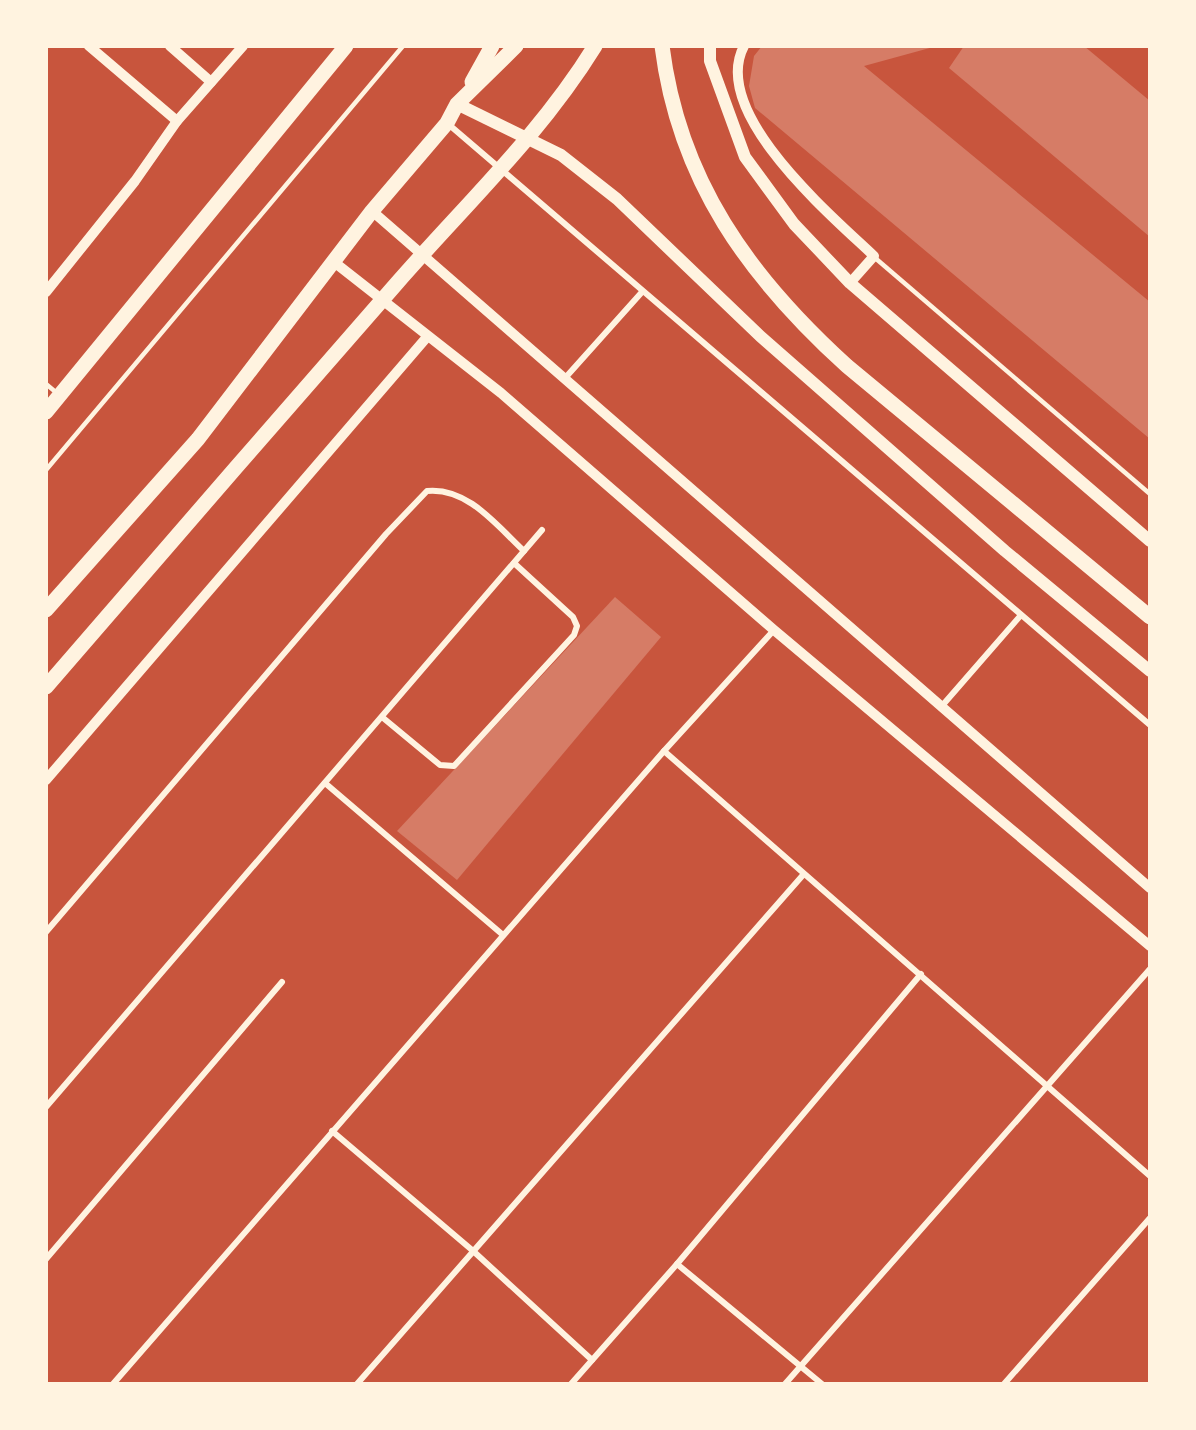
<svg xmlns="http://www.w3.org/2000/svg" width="1196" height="1430" font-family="Mulish,sans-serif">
	<rect width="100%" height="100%" fill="#c8553d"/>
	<!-- building -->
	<g fill="#d67c66">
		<path d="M762,46H937L864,66L1150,302V439L755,108L749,86L754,56Z"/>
		<path d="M964,46H1084L1150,101V237L949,68Z"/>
		<path d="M615,597L661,637L457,880L397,831Z"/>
	</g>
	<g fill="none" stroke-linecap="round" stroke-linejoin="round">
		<!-- service -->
		<g stroke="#fff3e0" stroke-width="4.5">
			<path d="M874,257L1150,494"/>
			<path d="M46,384L58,394"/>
			<path d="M46,470L403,46"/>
		</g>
		<!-- minor -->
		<g stroke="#fff3e0" stroke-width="6">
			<path d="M447,123L1150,725"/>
			<path d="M566,377L642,292"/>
			<path d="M941,707L1021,615"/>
			<path d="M382,717L440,765L454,766L574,635L577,626L573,617L514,563"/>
			<path d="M664,751L1150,1176"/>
			<path d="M325,783L503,935"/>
			<path d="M46,932L386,534L427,491C468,487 497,526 524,551"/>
			<path d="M46,1107L542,530"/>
			<path d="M332,1131L472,1250L592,1360"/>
			<path d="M46,1259L282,982"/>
			<path d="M677,1264L822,1384"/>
			<path d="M113,1384L664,751L774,630"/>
			<path d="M357,1384L803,875"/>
			<path d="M571,1384L677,1264L921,974"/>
			<path d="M785,1384L1150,969"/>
			<path d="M1004,1384L1150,1218"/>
		</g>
		<!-- tertiary -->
		<g stroke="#fff3e0" stroke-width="10">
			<path d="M89,46L177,121"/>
			<path d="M170,46L211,82"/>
			<path d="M744,46C709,113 831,215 874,256L850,283"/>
			<path d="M372,211L1150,888"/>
			<path d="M334,262L501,393L774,630L1150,946"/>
			<path d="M46,292L135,181L177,121L243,46"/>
			<path d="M46,780L427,337"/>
		</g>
		<!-- secondary -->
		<g stroke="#fff3e0" stroke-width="12">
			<path d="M710,46V61L745,157L794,224L850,283L1150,541"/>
			<path d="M457,104L561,155L617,199L760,336L1005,551L1150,671"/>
		</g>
		<!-- primary -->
		<g stroke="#fff3e0" stroke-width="15">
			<path d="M662,46C679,181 749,277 847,366L1150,617"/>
			<path d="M472,82L492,46"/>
			<path d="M46,412L346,46"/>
			<path d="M46,610L198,439L372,211L447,123L457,104L516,46"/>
			<path d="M46,687C163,552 279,417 397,283C465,205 540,135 595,46"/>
		</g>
	</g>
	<!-- border -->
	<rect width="1196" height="1430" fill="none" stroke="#fff3e0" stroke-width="96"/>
</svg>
